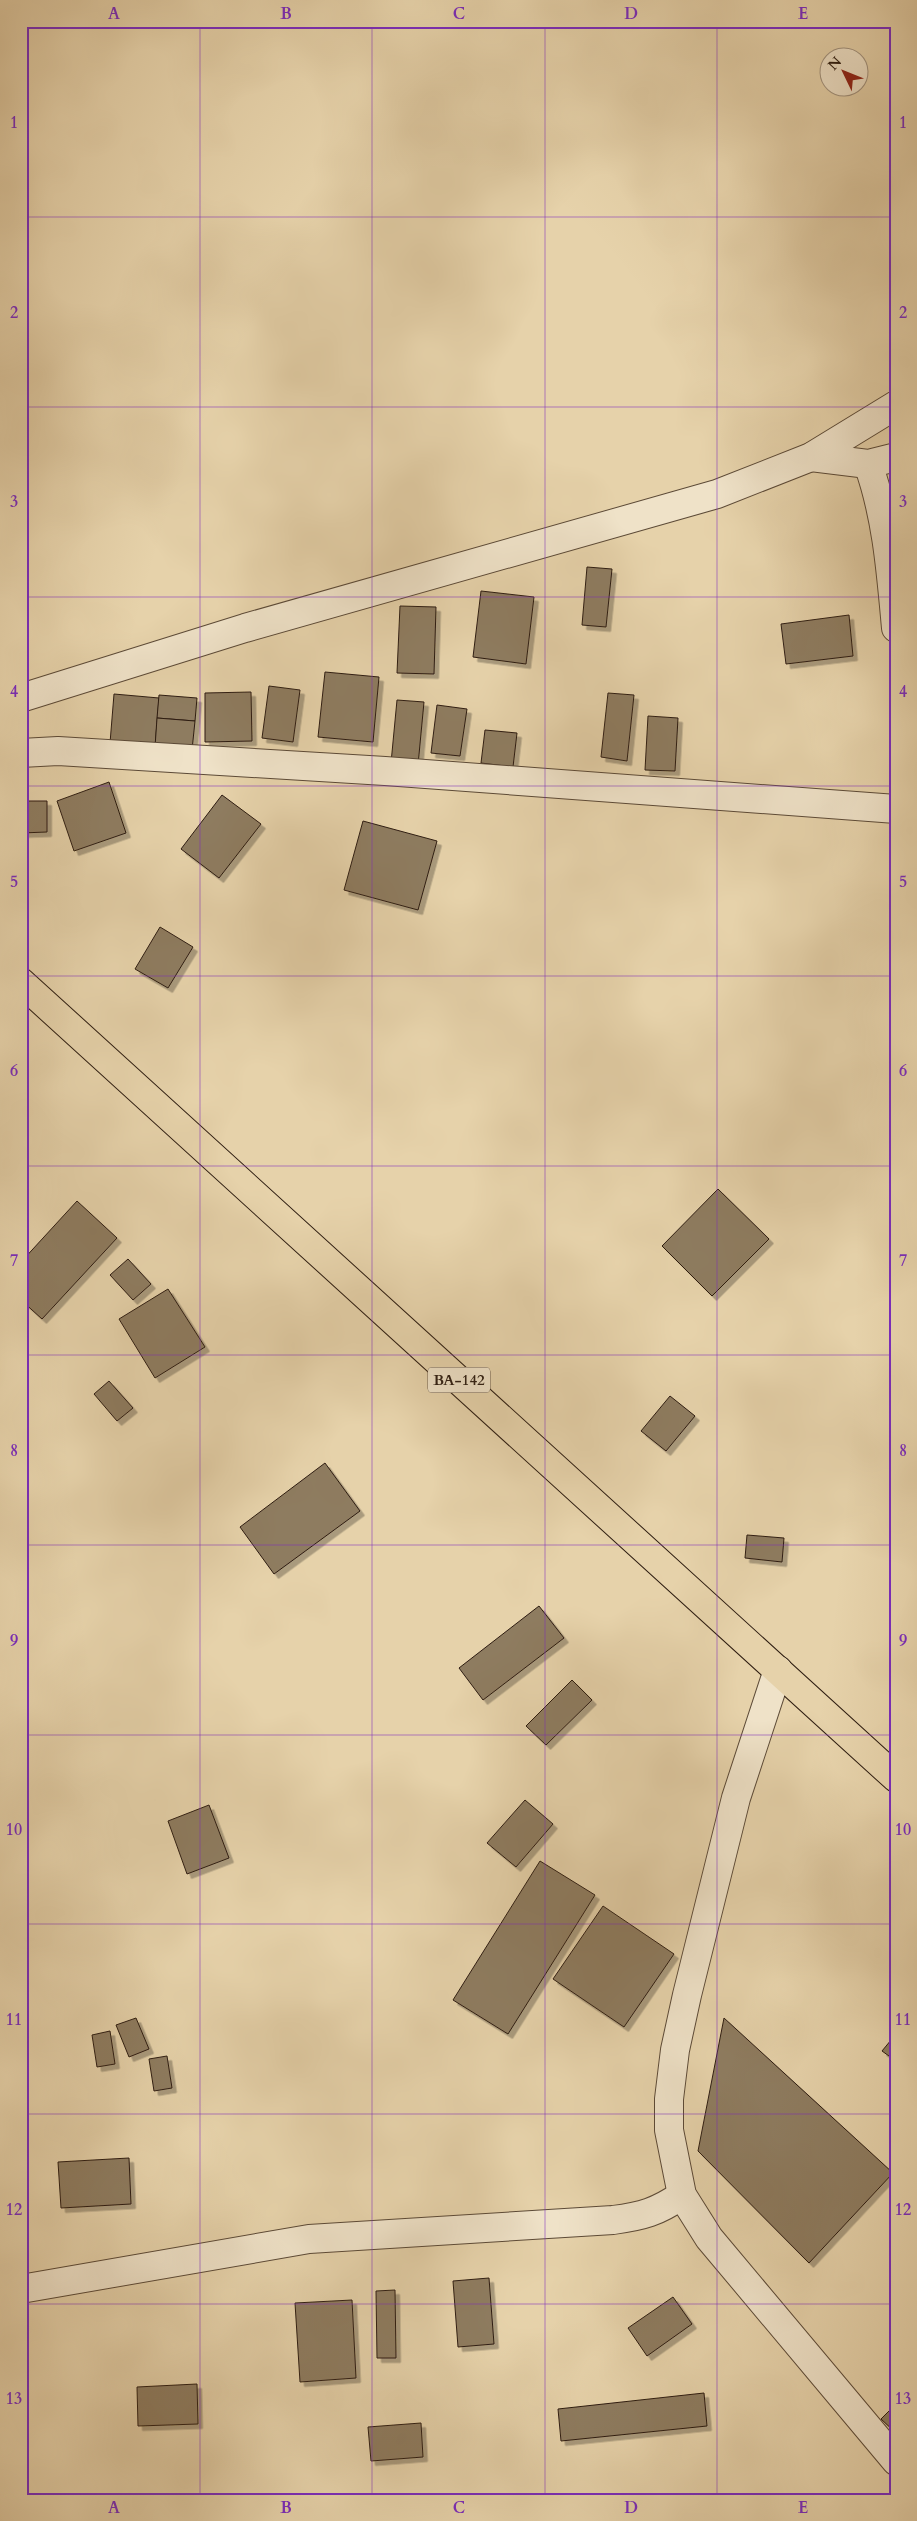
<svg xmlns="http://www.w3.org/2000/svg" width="917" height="2521" font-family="Cardo,serif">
	<defs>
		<filter id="shadow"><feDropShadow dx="4.5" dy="4.5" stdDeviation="0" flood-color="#0004"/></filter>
	</defs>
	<rect width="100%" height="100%" fill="#e6d2aa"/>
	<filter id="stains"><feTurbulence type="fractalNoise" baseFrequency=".004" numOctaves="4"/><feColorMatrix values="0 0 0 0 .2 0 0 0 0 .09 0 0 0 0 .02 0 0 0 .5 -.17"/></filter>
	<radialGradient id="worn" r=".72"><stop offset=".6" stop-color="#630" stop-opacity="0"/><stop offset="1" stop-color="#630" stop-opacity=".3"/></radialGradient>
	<!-- building -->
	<g fill="#8e7b61" stroke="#2e1d11" filter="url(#shadow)">
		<path d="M587,567L612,569L606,627L582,625Z"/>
		<path d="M481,591L534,597L526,664L473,657Z"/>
		<path d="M400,606L436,607L434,674L397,673Z"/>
		<path d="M849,615L853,656L786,664L781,624Z"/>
		<path d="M325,672L379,677L373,742L318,737Z"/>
		<path d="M269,686L300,690L293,742L262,738Z"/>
		<path d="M251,692L252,741L205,742V693Z"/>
		<path d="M608,693L634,695L627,761L601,757Z"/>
		<path d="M114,694L159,698L155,747L110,743Z"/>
		<path d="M159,695L197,698L195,721L157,718Z"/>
		<path d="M397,700L424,702L418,765L391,763Z"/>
		<path d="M437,705L467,709L460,756L431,753Z"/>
		<path d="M648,716L678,718L675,771L645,770Z"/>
		<path d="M157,718L195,721L192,750L155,747Z"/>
		<path d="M485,730L517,733L513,767L481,763Z"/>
		<path d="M109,782L126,833L74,851L57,801Z"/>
		<path d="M222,795L261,824L219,878L181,849Z"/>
		<path d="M21,801H47V832L21,833Z"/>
		<path d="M363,821L437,841L418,910L344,890Z"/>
		<path d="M160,927L193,947L168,988L135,969Z"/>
		<path d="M718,1189L769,1239L712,1296L662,1246Z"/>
		<path d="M77,1201L117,1238L42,1319L21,1300V1262Z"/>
		<path d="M128,1259L151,1284L133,1300L110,1275Z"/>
		<path d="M168,1289L205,1347L155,1378L119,1319Z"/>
		<path d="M109,1381L133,1408L117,1421L94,1394Z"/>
		<path d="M670,1396L695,1416L666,1451L641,1431Z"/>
		<path d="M325,1463L360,1511L274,1574L240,1527Z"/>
		<path d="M747,1535L784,1538L782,1562L745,1558Z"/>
		<path d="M539,1606L564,1638L483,1700L459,1668Z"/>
		<path d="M572,1680L592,1700L546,1745L526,1726Z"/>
		<path d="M525,1800L553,1824L516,1867L487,1843Z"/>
		<path d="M209,1805L229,1858L187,1874L168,1821Z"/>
		<path d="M540,1861L595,1895L508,2034L453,2000Z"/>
		<path d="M603,1906L674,1954L624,2027L553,1979Z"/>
		<path d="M136,2018L149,2049L129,2057L116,2025Z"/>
		<path d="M724,2018L893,2173L809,2263L698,2151Z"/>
		<path d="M110,2031L115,2064L97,2067L92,2035Z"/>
		<path d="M896,2034V2061L882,2051Z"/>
		<path d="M167,2056L172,2088L154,2091L149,2059Z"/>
		<path d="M129,2158L131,2204L61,2208L58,2162Z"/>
		<path d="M489,2278L494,2344L458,2347L453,2281Z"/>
		<path d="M395,2290L396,2358H377L376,2291Z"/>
		<path d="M673,2297L692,2324L647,2356L628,2328Z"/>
		<path d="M352,2300L356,2378L300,2382L295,2303Z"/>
		<path d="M197,2384L198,2424L138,2426L137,2387Z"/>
		<path d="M704,2393L707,2426L561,2441L558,2409Z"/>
		<path d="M896,2404V2433L881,2419Z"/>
		<path d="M421,2423L423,2457L371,2461L368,2427Z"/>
	</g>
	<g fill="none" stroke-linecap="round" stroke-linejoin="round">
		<defs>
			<g id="minor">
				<path d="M811,457L868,464L896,457"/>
				<path d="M868,464C887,517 891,573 896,628"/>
				<path d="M21,698L245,628L717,494L811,457L896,405"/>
				<path d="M21,753L58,751L385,771L896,809"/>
				<path d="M778,1670L736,1798L687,1995L675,2050L669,2099V2130L682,2195L709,2238L896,2461"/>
				<path d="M21,2289L309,2239L613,2220C643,2216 657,2212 682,2195"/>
			</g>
			<path id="primary" d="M21,982L896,1778"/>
		</defs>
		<!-- minor casing -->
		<use href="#minor" stroke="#5c4a37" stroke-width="30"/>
		<!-- primary casing -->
		<use href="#primary" stroke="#2e1d11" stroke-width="30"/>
		<!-- minor -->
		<use href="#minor" stroke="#efe2c8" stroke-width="28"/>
		<!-- primary -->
		<use href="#primary" stroke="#e6d2aa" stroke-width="28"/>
	</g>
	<!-- grid -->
	<path fill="none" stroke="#7b2cbf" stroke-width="1" stroke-opacity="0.55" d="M200,21V2500M372,21V2500M545,21V2500M717,21V2500M21,217H896M21,407H896M21,597H896M21,786H896M21,976H896M21,1166H896M21,1355H896M21,1545H896M21,1735H896M21,1924H896M21,2114H896M21,2304H896"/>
	<g text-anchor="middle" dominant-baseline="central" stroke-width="5" stroke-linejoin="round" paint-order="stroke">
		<!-- shield labels -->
		<rect fill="#efe2c8" stroke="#685848" stroke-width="1" x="428" y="1367.5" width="62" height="25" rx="4"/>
		<g font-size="15" font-weight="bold" fill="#2e1d11">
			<text x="459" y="1380">BA-142</text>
		</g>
	</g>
	<!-- margin -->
	<rect width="917" height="2521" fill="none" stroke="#e6d2aa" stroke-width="55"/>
	<!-- north arrow -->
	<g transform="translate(844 72) rotate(313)"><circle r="24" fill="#efe2c8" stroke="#a2937f"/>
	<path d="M0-4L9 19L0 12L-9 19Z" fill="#8f2418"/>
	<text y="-8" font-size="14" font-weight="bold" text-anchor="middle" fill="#2e1d11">N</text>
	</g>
	<rect x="28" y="28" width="862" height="2466" fill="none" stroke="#7b2cbf" stroke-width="2"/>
	<g font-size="16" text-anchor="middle" font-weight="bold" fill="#7b2cbf">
		<text x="114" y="19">A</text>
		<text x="286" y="19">B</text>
		<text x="459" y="19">C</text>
		<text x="631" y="19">D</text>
		<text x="803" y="19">E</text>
		<text x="14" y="128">1</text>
		<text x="903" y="128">1</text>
		<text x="14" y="318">2</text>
		<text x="903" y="318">2</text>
		<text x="14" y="507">3</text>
		<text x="903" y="507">3</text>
		<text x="14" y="697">4</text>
		<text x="903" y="697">4</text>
		<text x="14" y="887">5</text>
		<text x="903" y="887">5</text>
		<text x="14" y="1076">6</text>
		<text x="903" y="1076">6</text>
		<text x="14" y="1266">7</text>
		<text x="903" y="1266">7</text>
		<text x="14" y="1456">8</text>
		<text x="903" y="1456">8</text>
		<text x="14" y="1646">9</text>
		<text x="903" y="1646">9</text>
		<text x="14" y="1835">10</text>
		<text x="903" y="1835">10</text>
		<text x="14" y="2025">11</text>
		<text x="903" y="2025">11</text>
		<text x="14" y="2215">12</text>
		<text x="903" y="2215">12</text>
		<text x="14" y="2404">13</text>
		<text x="903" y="2404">13</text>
		<text x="114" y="2513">A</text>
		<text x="286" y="2513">B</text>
		<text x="459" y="2513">C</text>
		<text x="631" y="2513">D</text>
		<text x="803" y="2513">E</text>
	</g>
	<rect width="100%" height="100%" filter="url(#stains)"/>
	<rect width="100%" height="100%" fill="url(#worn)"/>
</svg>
